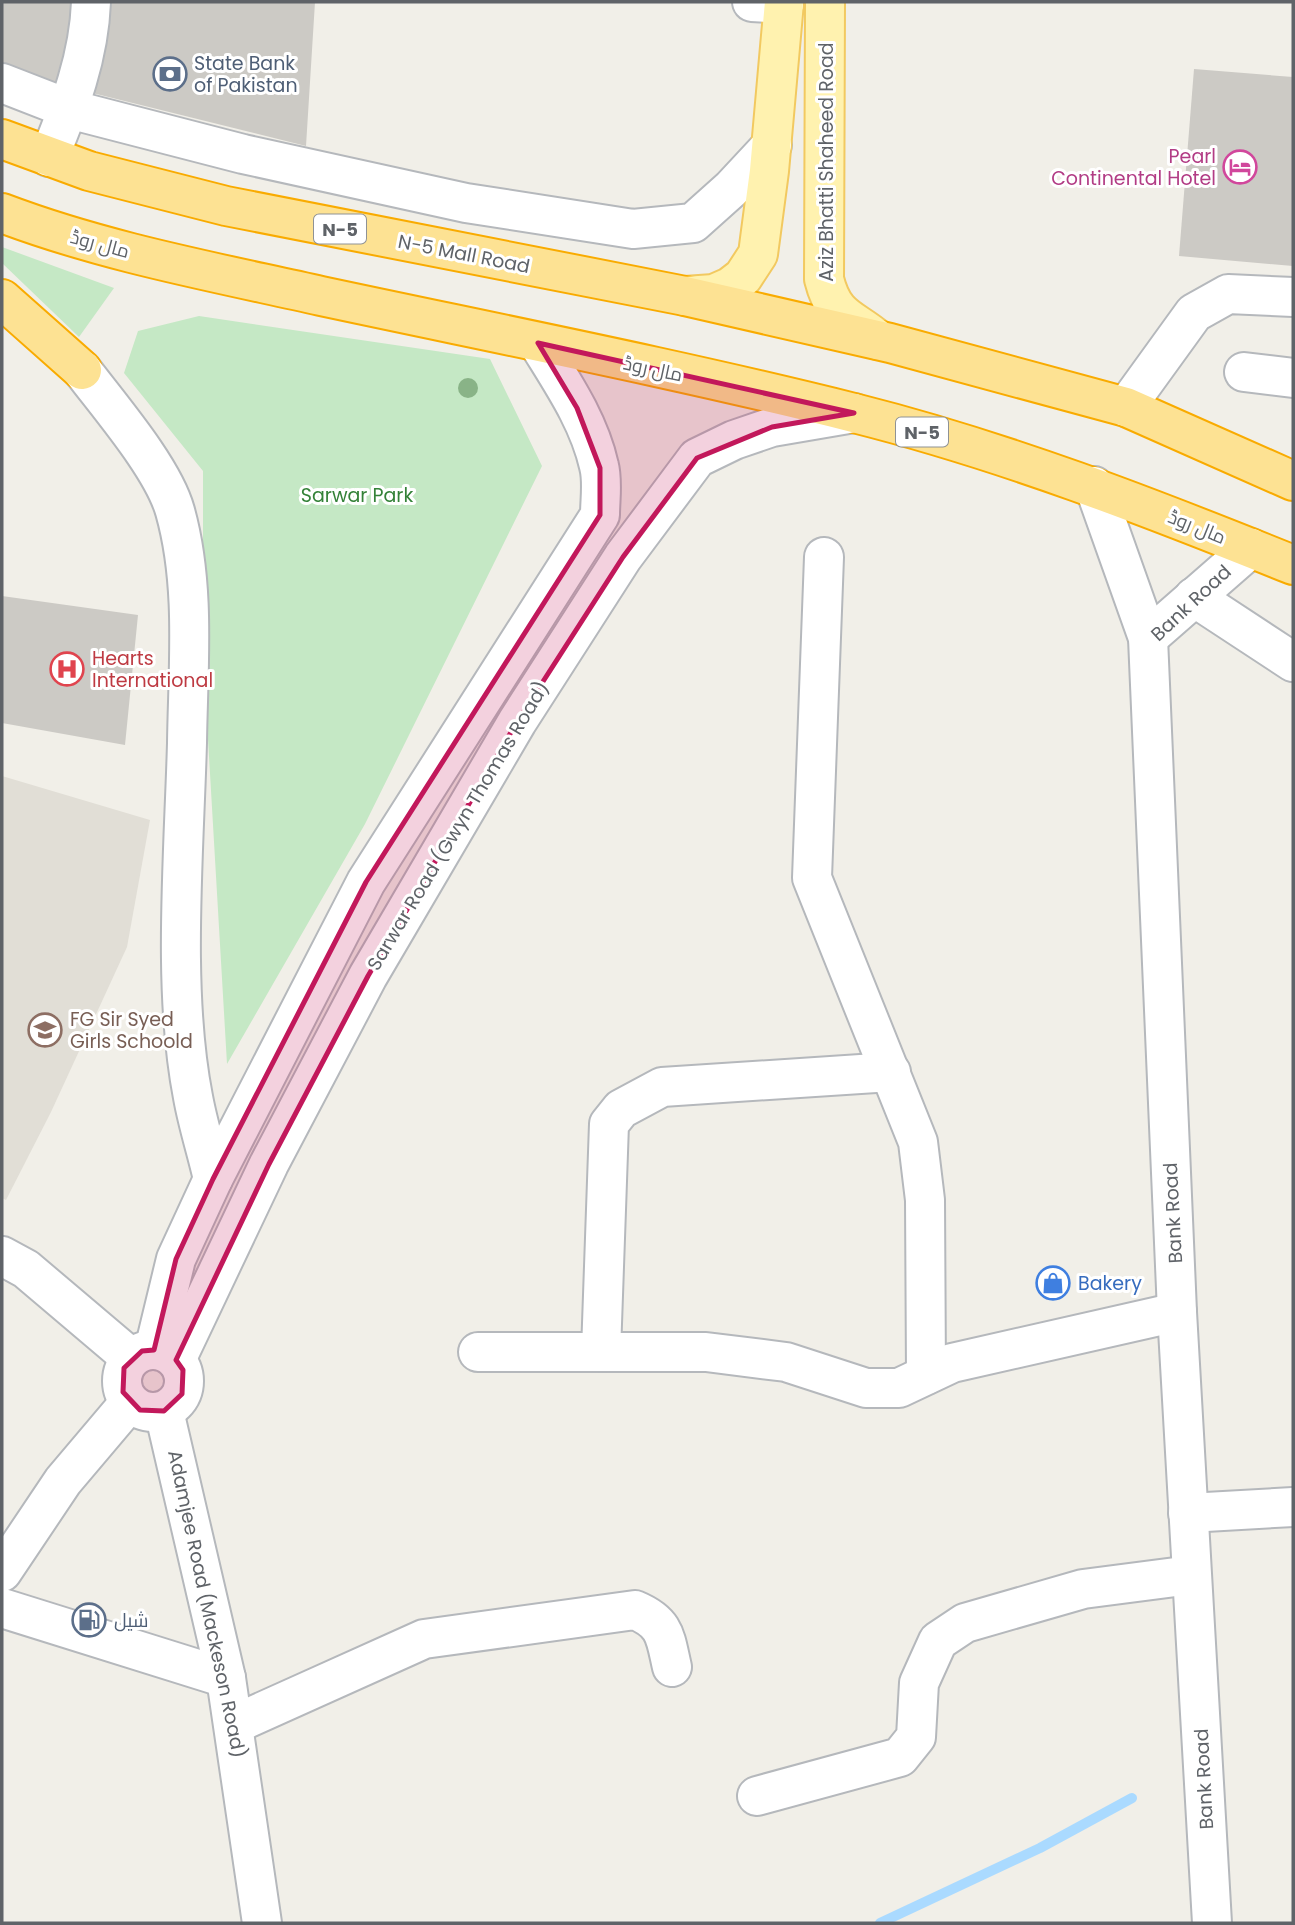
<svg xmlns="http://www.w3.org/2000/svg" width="1295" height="1925" font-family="Poppins,Cairo,sans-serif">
	<rect width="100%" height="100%" fill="#f1efe8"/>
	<!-- education -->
	<path fill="#e1ded6" d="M2,776L150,820L127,947L51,1112L6,1200L2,1198Z"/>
	<!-- green -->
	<g fill="#c5e8c5">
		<path d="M2,247L114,288L79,337L2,263Z"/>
		<path d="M199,316L490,359L542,466L365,824L227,1064L203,654V471L124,373L138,331Z"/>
	</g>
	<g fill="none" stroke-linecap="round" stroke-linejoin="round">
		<!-- stream -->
		<path stroke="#aadaff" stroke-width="10" d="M880,1923L1040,1848L1132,1798"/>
	</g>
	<!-- building -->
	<g fill="#cccac5">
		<path d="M2,2H315L306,146L56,84L2,64Z"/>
		<path d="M1194,69L1293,77V266L1179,256Z"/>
		<path d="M2,596L138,615L125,745L2,723Z"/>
	</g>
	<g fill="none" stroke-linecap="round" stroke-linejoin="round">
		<defs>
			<g id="minor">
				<path d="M752,2L784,4"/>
				<path d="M2,83L69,109L243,154L466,203L633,229L693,223L731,189L772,145"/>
				<path d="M49,157C70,106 89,57 91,2"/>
				<path d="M82,370C110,407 163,468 175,511C196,585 188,667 187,743C184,853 172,990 193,1097C198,1125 207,1152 213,1179"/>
				<path d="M1244,372L1293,378"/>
				<path d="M1126,407L1194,313L1228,294L1293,297"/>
				<path d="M1094,486L1148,638L1177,1312L1212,1923"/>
				<path d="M824,557L812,878L918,1142L925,1200L926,1375"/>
				<path d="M1194,597L1293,662"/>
				<path d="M1148,638L1251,548"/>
				<path d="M2,1256L26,1269L131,1358"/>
				<circle cx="153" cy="1381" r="31"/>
				<path d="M154,1350L176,1259L213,1179L366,882L600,515C600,500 603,481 599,466C589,421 562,382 538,343"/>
				<path d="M478,1352H706L786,1362L866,1388H899L952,1363L1177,1312"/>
				<path d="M601,1352L609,1124L621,1109L662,1087L891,1072"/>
				<path d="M176,1360L269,1164L368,976L517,722L623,557L697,458L734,440L772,427L854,413"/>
				<path d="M164,1411L226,1678L262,1923"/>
				<path d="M1188,1513L1293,1507"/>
				<path d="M2,1572L63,1481L129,1403"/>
				<path d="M2,1608L226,1678"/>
				<path d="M235,1724L424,1639L635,1610C666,1623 665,1637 672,1667"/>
				<path d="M757,1796L900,1757L916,1737L919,1683L938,1641L965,1623L1083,1589L1191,1575"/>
			</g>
			<g id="major">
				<path d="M825,2L824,279C834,319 851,317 878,340"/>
				<path d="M685,296L714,294L730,287L743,277L758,254L769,171L784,2"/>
			</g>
			<g id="highway">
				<path d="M2,139L89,171L226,206L685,296L890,343L1126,407L1293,481"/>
				<path d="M2,213C105,252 214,272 321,296C499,334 678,369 854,413C1005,451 1149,507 1293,565"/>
				<path d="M2,299L82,370"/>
			</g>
		</defs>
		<!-- minor casing -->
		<use href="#minor" stroke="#b5b8bc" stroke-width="42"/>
		<!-- major casing -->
		<use href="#major" stroke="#f2c960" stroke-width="42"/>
		<!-- highway casing -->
		<use href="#highway" stroke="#f9ab00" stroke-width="42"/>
		<!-- minor -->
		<use href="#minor" stroke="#fff" stroke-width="38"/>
		<!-- major -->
		<use href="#major" stroke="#fff2af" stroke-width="38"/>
		<!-- highway -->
		<use href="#highway" stroke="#fde293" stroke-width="38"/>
	</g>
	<!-- trees -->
	<circle fill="#89b387" cx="468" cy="388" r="10"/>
	<!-- marked area -->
	<path fill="#c2185b" fill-opacity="0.2" stroke="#c2185b" stroke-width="5" stroke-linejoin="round" d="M538,343L854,413L772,427L697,458L623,557L517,722L368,976L269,1164L176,1360L183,1370L182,1394L164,1411L140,1410L123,1392L124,1368L142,1351L154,1350L176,1259L213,1179L366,882L600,515V468L577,408Z"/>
	<!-- icons -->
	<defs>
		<symbol id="bank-ring" viewBox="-11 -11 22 22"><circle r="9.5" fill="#fff" stroke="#5c6f8a" stroke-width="1.5"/><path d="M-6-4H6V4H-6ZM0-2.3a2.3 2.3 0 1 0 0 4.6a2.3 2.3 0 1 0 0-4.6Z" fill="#5c6f8a"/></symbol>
		<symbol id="hotel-ring" viewBox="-11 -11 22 22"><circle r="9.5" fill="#fff" stroke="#d1479c" stroke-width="1.5"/><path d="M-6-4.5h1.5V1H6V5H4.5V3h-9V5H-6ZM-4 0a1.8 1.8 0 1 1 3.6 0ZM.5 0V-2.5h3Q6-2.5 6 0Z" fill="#d1479c"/></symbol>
		<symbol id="hospital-ring" viewBox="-11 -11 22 22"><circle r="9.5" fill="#fff" stroke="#e0444e" stroke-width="1.5"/><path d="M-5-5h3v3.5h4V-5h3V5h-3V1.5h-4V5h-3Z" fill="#e0444e"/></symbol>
		<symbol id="school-ring" viewBox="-11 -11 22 22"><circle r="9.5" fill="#fff" stroke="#8d6e63" stroke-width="1.5"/><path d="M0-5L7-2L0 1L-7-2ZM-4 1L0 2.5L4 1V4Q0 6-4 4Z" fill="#8d6e63"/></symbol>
		<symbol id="shop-ring" viewBox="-11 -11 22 22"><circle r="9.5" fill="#fff" stroke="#3f7fe0" stroke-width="1.5"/><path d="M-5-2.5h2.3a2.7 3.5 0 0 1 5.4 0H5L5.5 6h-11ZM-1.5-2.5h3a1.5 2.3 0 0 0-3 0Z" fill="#3f7fe0"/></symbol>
		<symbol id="fuel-ring" viewBox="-11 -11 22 22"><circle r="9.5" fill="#fff" stroke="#5c6f8a" stroke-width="1.5"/><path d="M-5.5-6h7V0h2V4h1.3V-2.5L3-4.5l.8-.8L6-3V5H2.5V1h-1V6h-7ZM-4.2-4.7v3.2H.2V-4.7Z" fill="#5c6f8a"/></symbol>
	</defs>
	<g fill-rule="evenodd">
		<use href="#bank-ring" x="151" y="55" width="38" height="38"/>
		<use href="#hotel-ring" x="1221" y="148" width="38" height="38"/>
		<use href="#hospital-ring" x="48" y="650" width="38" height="38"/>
		<use href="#school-ring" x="26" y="1011" width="38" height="38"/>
		<use href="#shop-ring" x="1034" y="1264" width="38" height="38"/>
		<use href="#fuel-ring" x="70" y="1601" width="38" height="38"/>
	</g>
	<g text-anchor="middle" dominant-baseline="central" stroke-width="6" stroke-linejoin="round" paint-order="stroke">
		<!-- shield labels -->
		<g fill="#fff" stroke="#8f9295" stroke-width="2">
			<rect x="314" y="214.5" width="52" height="29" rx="5"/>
			<rect x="896" y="417.5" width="52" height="29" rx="5"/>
		</g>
		<g font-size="18" font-weight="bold" fill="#5f6368">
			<text x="340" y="229">N-5</text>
			<text x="922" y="432">N-5</text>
		</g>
		<!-- service labels -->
		<g font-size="19" fill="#4e5e75" stroke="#fff" text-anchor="start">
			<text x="194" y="63">State Bank<tspan x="194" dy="22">of Pakistan</tspan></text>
			<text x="114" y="1620">شیل</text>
		</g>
		<!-- hotel labels -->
		<g font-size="19" fill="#b23c85" stroke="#fff" text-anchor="end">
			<text x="1216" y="156">Pearl<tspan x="1216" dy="22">Continental Hotel</tspan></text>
		</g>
		<!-- street labels -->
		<g font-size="19" fill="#5f6368" stroke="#fff">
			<text transform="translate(826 162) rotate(-90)">Aziz Bhatti Shaheed Road</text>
			<text transform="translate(100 244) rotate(15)">مال روڈ</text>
			<text transform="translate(464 254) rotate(11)">N-5 Mall Road</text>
			<text transform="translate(653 369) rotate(12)">مال روڈ</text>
			<text transform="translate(1197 527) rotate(22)">مال روڈ</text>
			<text transform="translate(1191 603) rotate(-43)">Bank Road</text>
			<text transform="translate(458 826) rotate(-59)">Sarwar Road (Gwyn Thomas Road)</text>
			<text transform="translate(1173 1213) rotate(-93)">Bank Road</text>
			<text transform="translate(207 1604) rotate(78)">Adamjee Road (Mackeson Road)</text>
			<text transform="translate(1204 1779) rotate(-93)">Bank Road</text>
		</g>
		<!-- park labels -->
		<g font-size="19" fill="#348238" stroke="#fff">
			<text x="357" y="495">Sarwar Park</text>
		</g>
		<!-- health labels -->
		<g font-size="19" fill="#be3a42" stroke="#fff" text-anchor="start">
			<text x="92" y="658">Hearts<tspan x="92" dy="22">International</tspan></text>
		</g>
		<!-- education labels -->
		<g font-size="19" fill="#785e54" stroke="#fff" text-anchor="start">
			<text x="70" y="1019">FG Sir Syed<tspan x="70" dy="22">Girls Schoold</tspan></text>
		</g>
		<!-- shop labels -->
		<g font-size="19" fill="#366cbe" stroke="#fff" text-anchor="start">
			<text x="1078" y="1283">Bakery</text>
		</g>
	</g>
	<!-- border -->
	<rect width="1295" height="1925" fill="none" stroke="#5f6368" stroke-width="7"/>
</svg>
